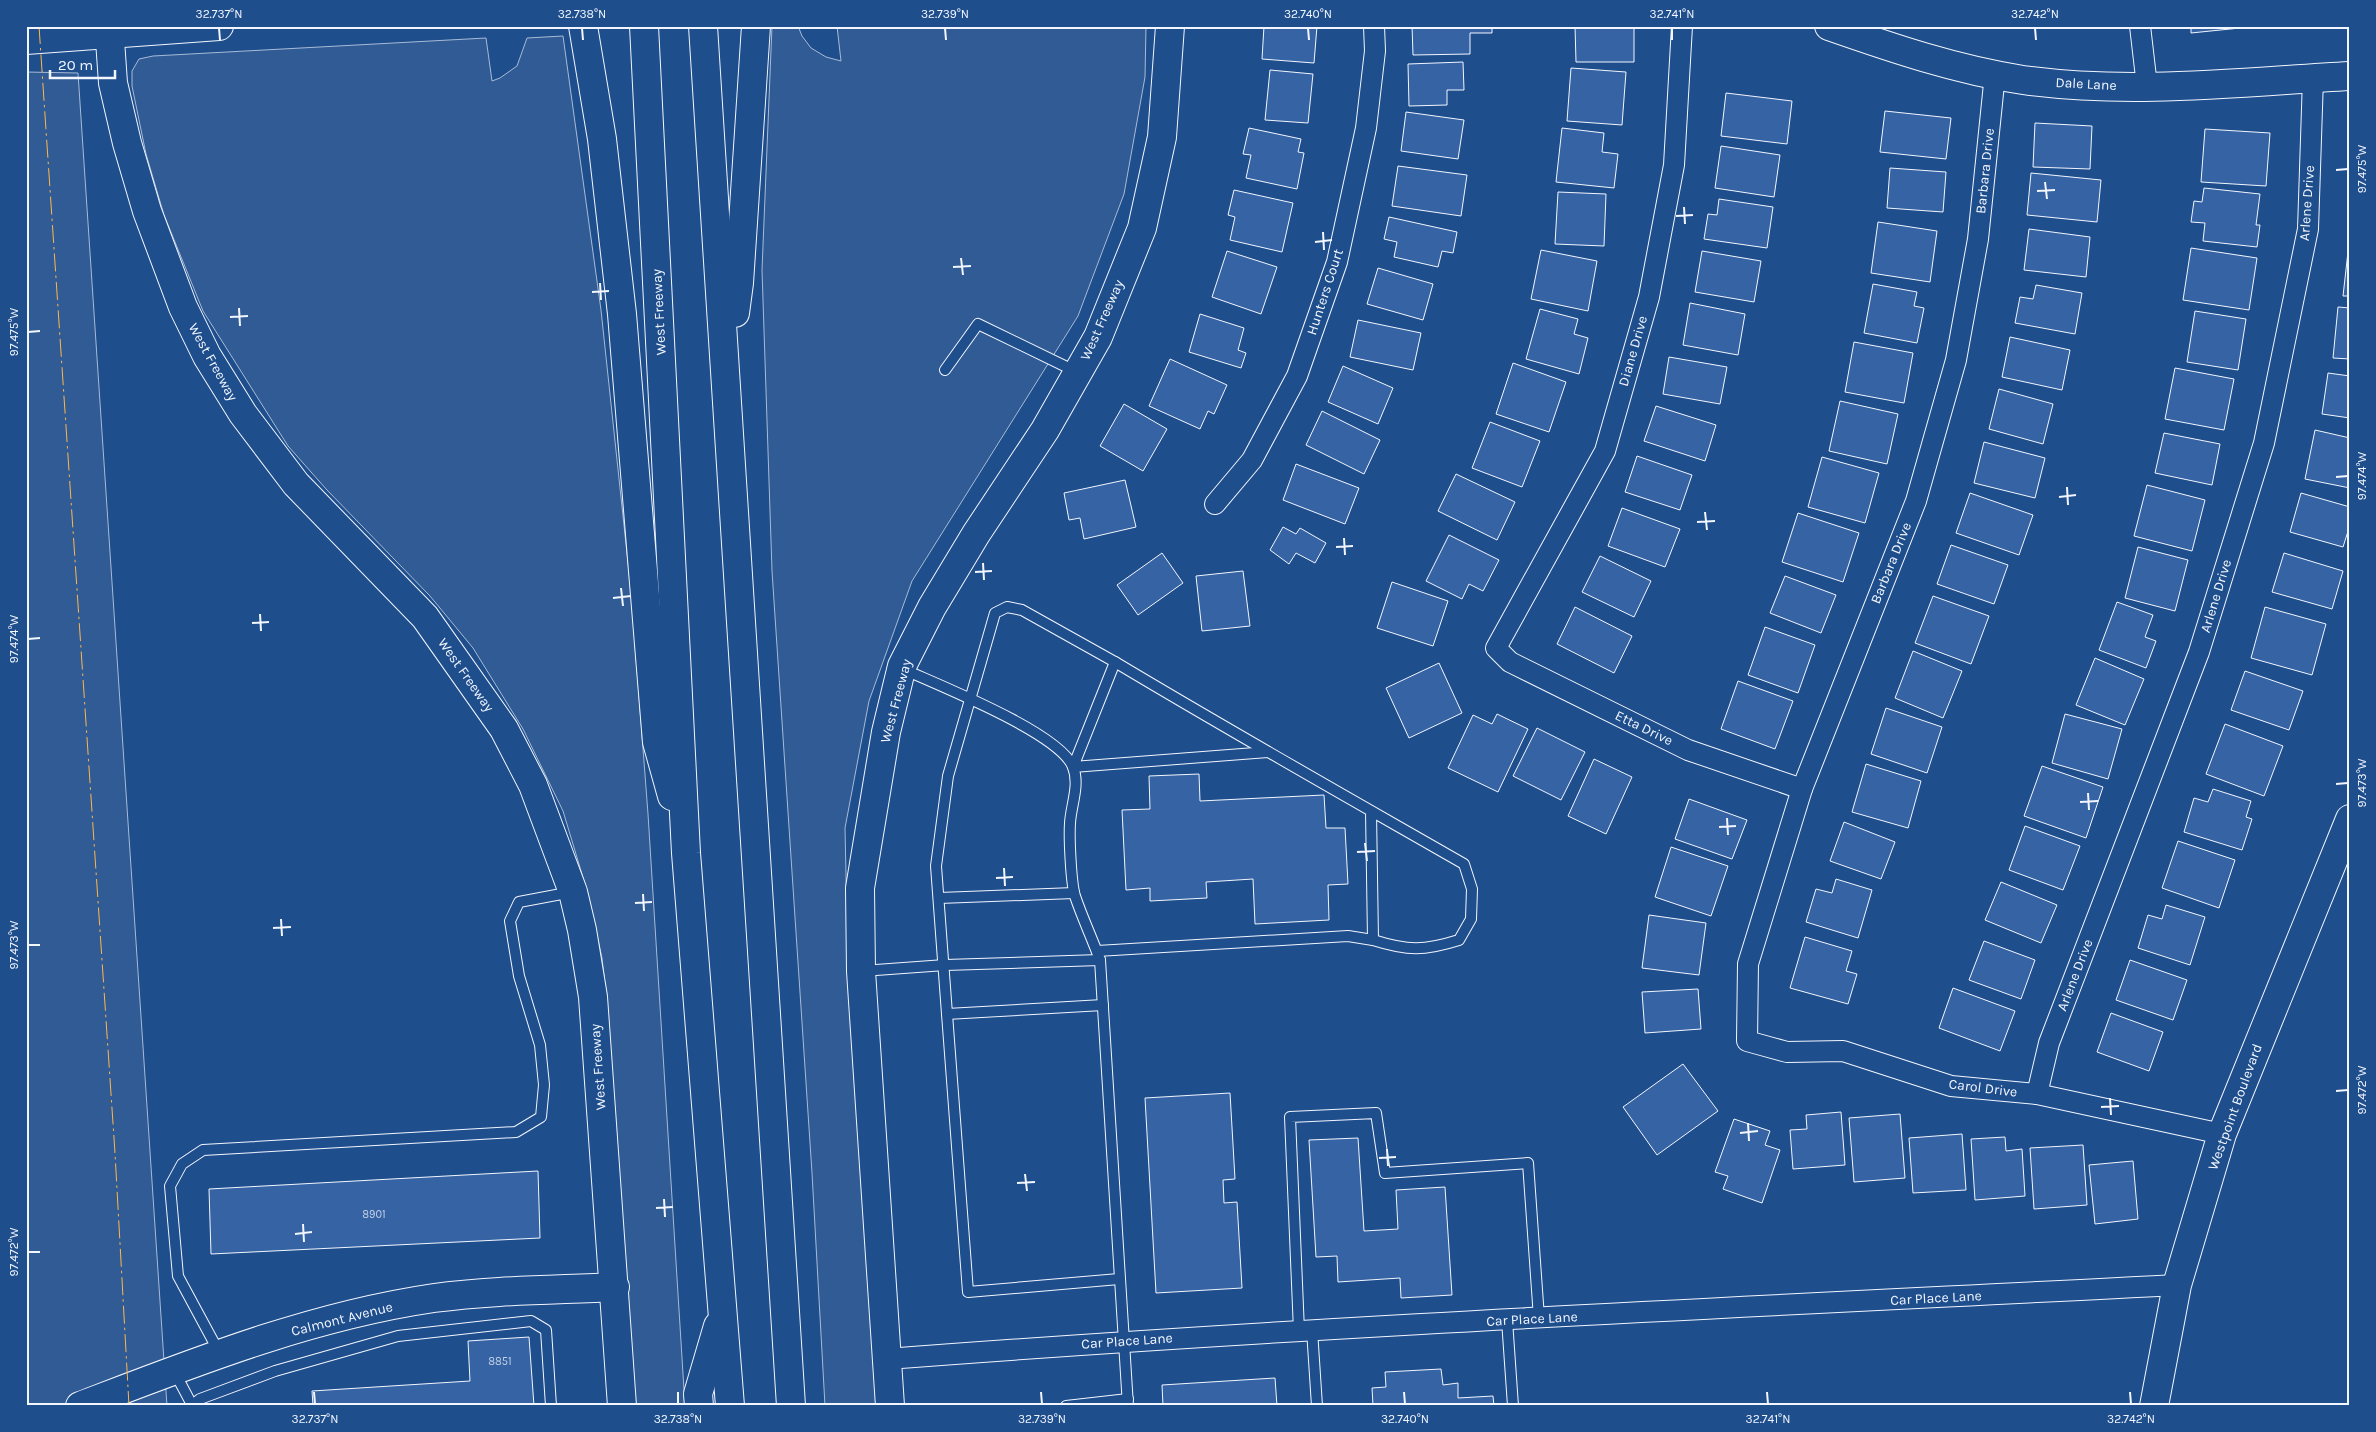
<svg xmlns="http://www.w3.org/2000/svg" width="2376" height="1432" font-family="Karla,sans-serif">
	<rect width="100%" height="100%" fill="#1f4e8c"/>
	<!-- built -->
	<g fill="#305b95" stroke="#a8bbd7">
		<path d="M772,26H798L802,36L811,48L826,57L841,61L837,26H1146L1145,77L1124,194L1078,316L912,581L869,701L845,828L847,923L877,1406H825L812,1173L772,571L762,270Z"/>
		<path d="M563,36L601,310L631,591L648,814L685,1406H634L608,1011L602,958L588,894L563,811L523,729L473,648L430,596L327,490L288,446L203,311L164,215L146,154L132,86V71L139,59L153,56L486,38L492,81L500,78L517,66L527,38Z"/>
		<path d="M26,72L78,73L167,1406H26Z"/>
	</g>
	<!-- building -->
	<g fill="#3563a3" stroke="#f2f6ff">
		<path d="M1264,26H1317L1314,63L1262,59Z"/>
		<path d="M1412,26H1492V33H1470V54L1413,55Z"/>
		<path d="M1575,26H1634V62H1576Z"/>
		<path d="M2191,26H2239L2240,28L2191,33Z"/>
		<path d="M1463,62L1464,90H1447V105L1409,106L1408,64Z"/>
		<path d="M1571,68L1626,72L1622,125L1567,121Z"/>
		<path d="M1270,70L1313,74L1308,123L1265,120Z"/>
		<path d="M1726,93L1792,101L1787,144L1721,136Z"/>
		<path d="M1885,111L1951,118L1946,159L1880,152Z"/>
		<path d="M1406,112L1464,120L1458,159L1401,151Z"/>
		<path d="M2035,123L2092,126L2090,169L2033,167Z"/>
		<path d="M1249,128L1301,139L1298,152L1304,153L1297,189L1246,178L1251,155L1243,154Z"/>
		<path d="M1562,128L1604,133L1602,152L1618,154L1614,188L1556,182Z"/>
		<path d="M2205,129L2270,133L2266,186L2201,182Z"/>
		<path d="M1721,146L1780,155L1774,197L1715,188Z"/>
		<path d="M1398,166L1467,175L1461,216L1392,206Z"/>
		<path d="M1890,168L1946,172L1943,212L1887,208Z"/>
		<path d="M2031,173L2101,180L2097,222L2027,215Z"/>
		<path d="M2204,188L2260,194L2256,225H2260L2257,247L2203,241L2205,223L2191,222L2194,201L2202,202Z"/>
		<path d="M1234,190L1293,203L1282,252L1230,240L1235,217L1228,215Z"/>
		<path d="M1558,192L1606,194L1604,246L1555,244Z"/>
		<path d="M1719,199L1773,207L1767,248L1704,239L1708,214L1717,215Z"/>
		<path d="M1389,217L1457,232L1453,253L1442,251L1438,267L1394,257L1397,242L1384,239Z"/>
		<path d="M1878,222L1937,231L1930,282L1871,273Z"/>
		<path d="M2029,229L2090,237L2086,277L2024,270Z"/>
		<path d="M2349,243H2350V296H2343Z"/>
		<path d="M2191,248L2257,258L2249,310L2183,300Z"/>
		<path d="M1541,250L1597,261L1588,311L1531,299Z"/>
		<path d="M1227,251L1277,267L1261,314L1212,297Z"/>
		<path d="M1702,251L1761,261L1754,302L1695,292Z"/>
		<path d="M1378,268L1433,284L1423,320L1367,304Z"/>
		<path d="M1873,284L1917,292L1914,306L1924,308L1917,343L1864,333Z"/>
		<path d="M2036,285L2082,293L2075,334L2015,323L2020,297L2033,299Z"/>
		<path d="M1690,303L1745,314L1738,355L1683,345Z"/>
		<path d="M2338,307L2350,308V359L2333,358Z"/>
		<path d="M1540,309L1578,319L1574,334L1588,338L1579,374L1526,359Z"/>
		<path d="M2195,311L2246,319L2238,370L2187,362Z"/>
		<path d="M1200,314L1244,328L1238,350L1246,353L1241,368L1189,352Z"/>
		<path d="M1358,320L1421,333L1413,370L1350,357Z"/>
		<path d="M2010,337L2070,350L2062,390L2002,377Z"/>
		<path d="M1854,342L1913,353L1904,403L1845,392Z"/>
		<path d="M1669,357L1727,367L1720,404L1663,394Z"/>
		<path d="M1170,359L1227,385L1214,414L1208,411L1200,429L1149,406Z"/>
		<path d="M1513,363L1566,382L1549,432L1496,414Z"/>
		<path d="M1343,366L1393,388L1378,424L1328,402Z"/>
		<path d="M2175,368L2234,379L2224,430L2165,419Z"/>
		<path d="M2328,373L2350,376V418L2322,414Z"/>
		<path d="M1999,389L2053,404L2043,444L1989,429Z"/>
		<path d="M1840,401L1898,414L1887,464L1829,451Z"/>
		<path d="M1124,404L1167,429L1143,471L1100,446Z"/>
		<path d="M1656,406L1716,425L1705,461L1644,441Z"/>
		<path d="M1322,411L1380,440L1364,474L1306,445Z"/>
		<path d="M1490,422L1540,441L1522,487L1472,468Z"/>
		<path d="M2315,430L2350,438V488L2305,479Z"/>
		<path d="M2164,433L2220,444L2212,485L2155,473Z"/>
		<path d="M1984,442L2045,458L2035,498L1974,483Z"/>
		<path d="M1637,456L1692,475L1680,510L1625,492Z"/>
		<path d="M1822,457L1879,473L1865,523L1808,507Z"/>
		<path d="M1296,464L1359,488L1345,524L1283,500Z"/>
		<path d="M1456,474L1515,502L1497,540L1438,511Z"/>
		<path d="M1125,480L1136,527L1084,539L1080,518L1069,520L1064,493Z"/>
		<path d="M2147,485L2205,500L2192,551L2134,536Z"/>
		<path d="M1970,493L2033,515L2019,555L1956,533Z"/>
		<path d="M2301,493L2350,507V525L2343,547L2290,532Z"/>
		<path d="M1622,508L1680,529L1665,567L1608,546Z"/>
		<path d="M1798,513L1859,533L1843,582L1782,562Z"/>
		<path d="M1283,527L1296,534L1300,528L1326,543L1315,563L1296,553L1289,564L1270,550Z"/>
		<path d="M1449,535L1499,560L1483,591L1469,584L1462,599L1426,581Z"/>
		<path d="M1951,545L2008,565L1994,604L1937,584Z"/>
		<path d="M2138,547L2188,560L2175,611L2125,598Z"/>
		<path d="M1162,553L1183,583L1138,615L1117,585Z"/>
		<path d="M2284,553L2343,571L2332,609L2272,592Z"/>
		<path d="M1600,556L1651,581L1634,617L1582,592Z"/>
		<path d="M1243,571L1250,626L1202,631L1196,576Z"/>
		<path d="M1785,576L1836,595L1821,633L1770,613Z"/>
		<path d="M1392,582L1448,601L1433,646L1377,628Z"/>
		<path d="M1933,596L1989,616L1971,664L1915,643Z"/>
		<path d="M2117,602L2153,615L2145,637L2156,641L2146,668L2099,650Z"/>
		<path d="M1575,607L1632,636L1614,673L1557,644Z"/>
		<path d="M2265,607L2326,624L2312,675L2251,658Z"/>
		<path d="M1765,627L1815,645L1798,693L1748,675Z"/>
		<path d="M1913,651L1962,671L1943,718L1895,698Z"/>
		<path d="M2095,658L2144,679L2125,725L2076,705Z"/>
		<path d="M1439,663L1462,713L1409,738L1386,688Z"/>
		<path d="M2245,671L2303,691L2289,730L2231,710Z"/>
		<path d="M1738,681L1793,701L1775,749L1721,729Z"/>
		<path d="M1886,708L1942,727L1927,773L1871,754Z"/>
		<path d="M1497,714L1528,729L1498,792L1448,768L1473,715L1492,724Z"/>
		<path d="M2065,714L2122,729L2108,779L2052,763Z"/>
		<path d="M2225,724L2283,746L2264,796L2206,774Z"/>
		<path d="M1537,728L1585,752L1561,800L1513,776Z"/>
		<path d="M1594,759L1632,777L1606,834L1568,816Z"/>
		<path d="M1866,764L1921,781L1908,828L1852,812Z"/>
		<path d="M2042,766L2103,787L2086,838L2024,816Z"/>
		<path d="M1199,774L1200,801L1324,795L1326,828H1345L1348,884L1328,885L1329,920L1255,924L1253,879L1206,882L1207,898L1150,901V888L1126,890L1122,810L1150,809L1149,776Z"/>
		<path d="M2213,789L2251,801L2246,817L2252,819L2242,850L2184,832L2194,798L2208,802Z"/>
		<path d="M1689,799L1747,820L1732,859L1675,839Z"/>
		<path d="M1844,822L1895,842L1881,879L1830,861Z"/>
		<path d="M2025,826L2080,846L2063,890L2009,870Z"/>
		<path d="M2178,841L2235,860L2219,908L2162,888Z"/>
		<path d="M1671,847L1728,866L1711,916L1655,897Z"/>
		<path d="M1836,879L1872,890L1858,938L1806,922L1816,889L1832,893Z"/>
		<path d="M2001,882L2057,905L2041,943L1985,920Z"/>
		<path d="M2166,905L2205,917L2190,965L2138,948L2148,915L2162,919Z"/>
		<path d="M1649,915L1706,923L1699,975L1642,968Z"/>
		<path d="M1805,937L1852,951L1846,971L1857,974L1848,1004L1790,988Z"/>
		<path d="M1984,941L2035,960L2021,999L1969,980Z"/>
		<path d="M2130,960L2187,980L2173,1020L2116,1000Z"/>
		<path d="M1953,988L2015,1011L2000,1051L1939,1028Z"/>
		<path d="M1698,989L1701,1029L1645,1033L1642,992Z"/>
		<path d="M2111,1013L2163,1032L2149,1071L2097,1052Z"/>
		<path d="M1683,1064L1718,1111L1657,1155L1623,1107Z"/>
		<path d="M1230,1093L1235,1179L1223,1180L1224,1203L1237,1202L1242,1288L1156,1293L1145,1098Z"/>
		<path d="M1841,1112L1845,1165L1793,1169L1790,1130L1807,1129L1806,1115Z"/>
		<path d="M1900,1114L1905,1178L1854,1182L1849,1118Z"/>
		<path d="M1734,1119L1770,1131L1765,1145L1780,1150L1762,1203L1723,1189L1728,1176L1715,1172Z"/>
		<path d="M1962,1134L1966,1190L1913,1193L1909,1138Z"/>
		<path d="M2005,1137L2006,1151L2022,1149L2025,1196L1975,1200L1971,1139Z"/>
		<path d="M1358,1138L1364,1231L1398,1229L1396,1190L1445,1187L1452,1295L1401,1298L1400,1278L1338,1282L1337,1256L1316,1257L1309,1140Z"/>
		<path d="M2083,1145L2087,1205L2034,1209L2030,1148Z"/>
		<path d="M2133,1161L2138,1219L2095,1224L2089,1165Z"/>
		<path d="M538,1171L540,1238L211,1254L209,1189Z"/>
		<path d="M529,1337L534,1406H313L312,1391L470,1381L468,1341Z"/>
		<path d="M1441,1369L1443,1385L1458,1383V1398L1493,1396L1494,1406H1373L1372,1388L1386,1387L1385,1372Z"/>
		<path d="M1275,1378L1277,1406H1163L1162,1385Z"/>
	</g>
	<g fill="none" stroke-linecap="round" stroke-linejoin="round">
		<defs>
			<g id="lane">
				<path d="M945,370L978,324L1077,372"/>
				<path d="M1115,662C1230,731 1347,797 1464,864L1472,889L1471,919L1459,940C1424,951 1408,951 1373,940L1371,811"/>
				<path d="M903,669C938,685 1060,733 1073,767C1080,785 1071,805 1070,823C1069,838 1071,883 1075,896C1082,917 1092,938 1100,960"/>
				<path d="M939,898L1074,893"/>
				<path d="M1097,951L1348,936L1373,940"/>
				<path d="M862,971L945,965L1100,960L1128,1406"/>
				<path d="M1103,1005L947,1014L936,866L948,776L995,613L1007,607L1022,610L1115,662L1073,767L1268,752"/>
				<path d="M947,1014L968,1292L1119,1279"/>
				<path d="M1507,1320L1513,1406"/>
				<path d="M1312,1330L1317,1406"/>
				<path d="M1299,1331L1290,1117L1376,1113L1385,1173L1528,1163L1539,1318"/>
				<path d="M219,1352L178,1276L170,1186L182,1164L203,1150L516,1132L541,1117L544,1085L540,1045L519,976L510,921L519,902L572,892"/>
				<path d="M174,1371L192,1405"/>
				<path d="M191,1406L200,1399L275,1371L398,1336L531,1321L546,1330L551,1406"/>
				<path d="M1066,1406L1128,1399"/>
			</g>
			<g id="street">
				<path d="M1682,26L1674,165L1649,297L1605,451L1496,648L1510,662L1688,750L1802,789"/>
				<path d="M2140,26L2147,86"/>
				<path d="M1995,74L1978,239L1956,360L1916,501L1802,789L1748,964L1747,1041L1787,1052L1843,1051L1951,1086L2037,1094L2222,1134"/>
				<path d="M1215,504L1252,460L1297,376L1337,262L1366,128L1375,51L1374,26"/>
				<path d="M2037,1094L2049,1043L2199,652L2264,443L2308,229L2313,78"/>
				<path d="M887,1359C1316,1326 1747,1307 2177,1285"/>
			</g>
			<g id="secondary">
				<path d="M109,26L113,83L127,143L147,211L183,307L207,356L243,414L296,484L425,617L504,729L533,785L573,892L582,930L593,997L622,1406"/>
				<path d="M1829,26C1892,48 1957,70 2023,80C2130,95 2242,82 2350,76"/>
				<path d="M26,40L219,26"/>
				<path d="M80,1406C195,1362 311,1316 434,1298C493,1290 554,1290 615,1287"/>
				<path d="M890,1406L861,971L860,888L886,732L902,666L932,607L976,534L1045,430L1098,337L1142,228L1162,137L1170,26"/>
				<path d="M2154,1406L2177,1285L2222,1134L2350,819"/>
			</g>
			<g id="highway">
				<path d="M583,26L602,139L622,314L657,742L672,796"/>
				<path d="M644,26L686,853L730,1406"/>
				<path d="M703,26L791,1406"/>
				<path d="M735,313L739,283L756,26"/>
				<path d="M699,1406L698,1394L718,1326"/>
			</g>
		</defs>
		<!-- lane casing -->
		<use href="#lane" stroke="#f2f6ff" stroke-width="12"/>
		<!-- street casing -->
		<use href="#street" stroke="#f2f6ff" stroke-width="22"/>
		<!-- secondary casing -->
		<use href="#secondary" stroke="#f2f6ff" stroke-width="30"/>
		<!-- highway casing -->
		<use href="#highway" stroke="#f2f6ff" stroke-width="30"/>
		<!-- lane -->
		<use href="#lane" stroke="#1f4e8c" stroke-width="10"/>
		<!-- street -->
		<use href="#street" stroke="#1f4e8c" stroke-width="20"/>
		<!-- secondary -->
		<use href="#secondary" stroke="#1f4e8c" stroke-width="28"/>
		<!-- highway -->
		<use href="#highway" stroke="#1f4e8c" stroke-width="28"/>
		<!-- power -->
		<path stroke="#ffb74d" stroke-width="1" stroke-dasharray="18 4 2.5 4" stroke-linecap="butt" d="M39,26L115,1153L129,1406"/>
	</g>
	<!-- ticks -->
	<path fill="none" stroke="#f2f6ff" stroke-width="2" d="M219,28L220,40M582,28L583,40M945,28L946,40M1308,28L1309,40M1672,28V40M2035,28L2036,40M2336,170L2348,169M2045,182L2047,199M2037,191L2055,190M1684,207L1685,224M1676,216L1693,215M1323,232L1324,250M1315,242L1332,240M961,258L963,275M953,267L971,266M600,283L601,300M592,292L609,291M239,308L240,326M230,317L248,316M28,332L40,331M2336,477L2348,476M2067,487L2068,505M2059,497L2076,495M1705,512L1707,530M1697,522L1715,521M1344,538L1345,555M1336,547L1353,546M983,563L984,580M975,572L992,571M621,588L623,606M613,598L631,596M260,614L261,631M252,623L269,622M28,639L40,638M2336,784L2348,783M2088,793L2089,810M2080,802L2098,801M1727,818L1728,835M1719,827L1736,826M1365,843L1367,861M1357,852L1375,851M1004,868L1005,886M996,878L1013,877M643,894L644,911M635,903L652,902M281,919L282,936M273,928L291,927M28,945H40M2336,1091L2348,1090M2110,1098L2111,1115M2101,1107L2119,1106M1748,1123L1749,1141M1740,1133L1758,1131M1387,1149L1388,1166M1379,1158L1396,1157M1025,1174L1027,1191M1017,1183L1035,1182M664,1199L665,1217M656,1208L673,1207M303,1224L304,1242M295,1234L312,1232M28,1252H40M314,1392L315,1404M678,1392V1404M1041,1392L1042,1404M1404,1392L1405,1404M1767,1392L1768,1404M2130,1392L2131,1404"/>
	<g text-anchor="middle" dominant-baseline="central" stroke-width="4" stroke-linejoin="round" paint-order="stroke">
		<!-- number labels -->
		<g font-size="11" fill="#c3d1e8">
			<text x="374" y="1214">8901</text>
			<text x="500" y="1361">8851</text>
		</g>
		<!-- street labels -->
		<g font-size="14" fill="#f2f6ff" stroke="#1f4e8c">
			<text transform="translate(2086 84) rotate(3)">Dale Lane</text>
			<text transform="translate(1985 171) rotate(-84)">Barbara Drive</text>
			<text transform="translate(2307 203) rotate(-86)">Arlene Drive</text>
			<text transform="translate(1325 292) rotate(-72)">Hunters Court</text>
			<text transform="translate(659 312) rotate(-93)">West Freeway</text>
			<text transform="translate(1102 320) rotate(-66)">West Freeway</text>
			<text transform="translate(1633 351) rotate(-74)">Diane Drive</text>
			<text transform="translate(213 362) rotate(61)">West Freeway</text>
			<text transform="translate(1891 563) rotate(-68)">Barbara Drive</text>
			<text transform="translate(2216 596) rotate(-73)">Arlene Drive</text>
			<text transform="translate(466 675) rotate(55)">West Freeway</text>
			<text transform="translate(896 701) rotate(-75)">West Freeway</text>
			<text transform="translate(1644 728) rotate(26)">Etta Drive</text>
			<text transform="translate(2075 975) rotate(-69)">Arlene Drive</text>
			<text transform="translate(598 1067) rotate(-94)">West Freeway</text>
			<text transform="translate(1983 1088) rotate(7)">Carol Drive</text>
			<text transform="translate(2235 1107) rotate(-70)">Westpoint Boulevard</text>
			<text transform="translate(1936 1298) rotate(-3)">Car Place Lane</text>
			<text transform="translate(342 1319) rotate(-14)">Calmont Avenue</text>
			<text transform="translate(1532 1319) rotate(-3)">Car Place Lane</text>
			<text transform="translate(1127 1341) rotate(-4)">Car Place Lane</text>
		</g>
	</g>
	<!-- border -->
	<rect width="2376" height="1432" fill="none" stroke="#1f4e8c" stroke-width="55"/>
	<!-- scale -->
	<path d="M50 70v8h65v-8" fill="none" stroke="#f2f6ff" stroke-width="2.5"/>
	<text x="58" y="70" font-size="15" fill="#f2f6ff" stroke="#1f4e8c" stroke-width="4" paint-order="stroke">20 m</text>
	<rect x="28" y="28" width="2320" height="1376" fill="none" stroke="#f2f6ff" stroke-width="2"/>
	<g font-size="12" text-anchor="middle" fill="#f2f6ff">
		<text x="219" y="18">32.737°N</text>
		<text x="582" y="18">32.738°N</text>
		<text x="945" y="18">32.739°N</text>
		<text x="1308" y="18">32.740°N</text>
		<text x="1672" y="18">32.741°N</text>
		<text x="2035" y="18">32.742°N</text>
		<text transform="translate(2362 169) rotate(-90)" y="4">97.475°W</text>
		<text transform="translate(14 332) rotate(-90)" y="4">97.475°W</text>
		<text transform="translate(2362 476) rotate(-90)" y="4">97.474°W</text>
		<text transform="translate(14 639) rotate(-90)" y="4">97.474°W</text>
		<text transform="translate(2362 783) rotate(-90)" y="4">97.473°W</text>
		<text transform="translate(14 945) rotate(-90)" y="4">97.473°W</text>
		<text transform="translate(2362 1090) rotate(-90)" y="4">97.472°W</text>
		<text transform="translate(14 1252) rotate(-90)" y="4">97.472°W</text>
		<text x="315" y="1423">32.737°N</text>
		<text x="678" y="1423">32.738°N</text>
		<text x="1042" y="1423">32.739°N</text>
		<text x="1405" y="1423">32.740°N</text>
		<text x="1768" y="1423">32.741°N</text>
		<text x="2131" y="1423">32.742°N</text>
	</g>
</svg>
